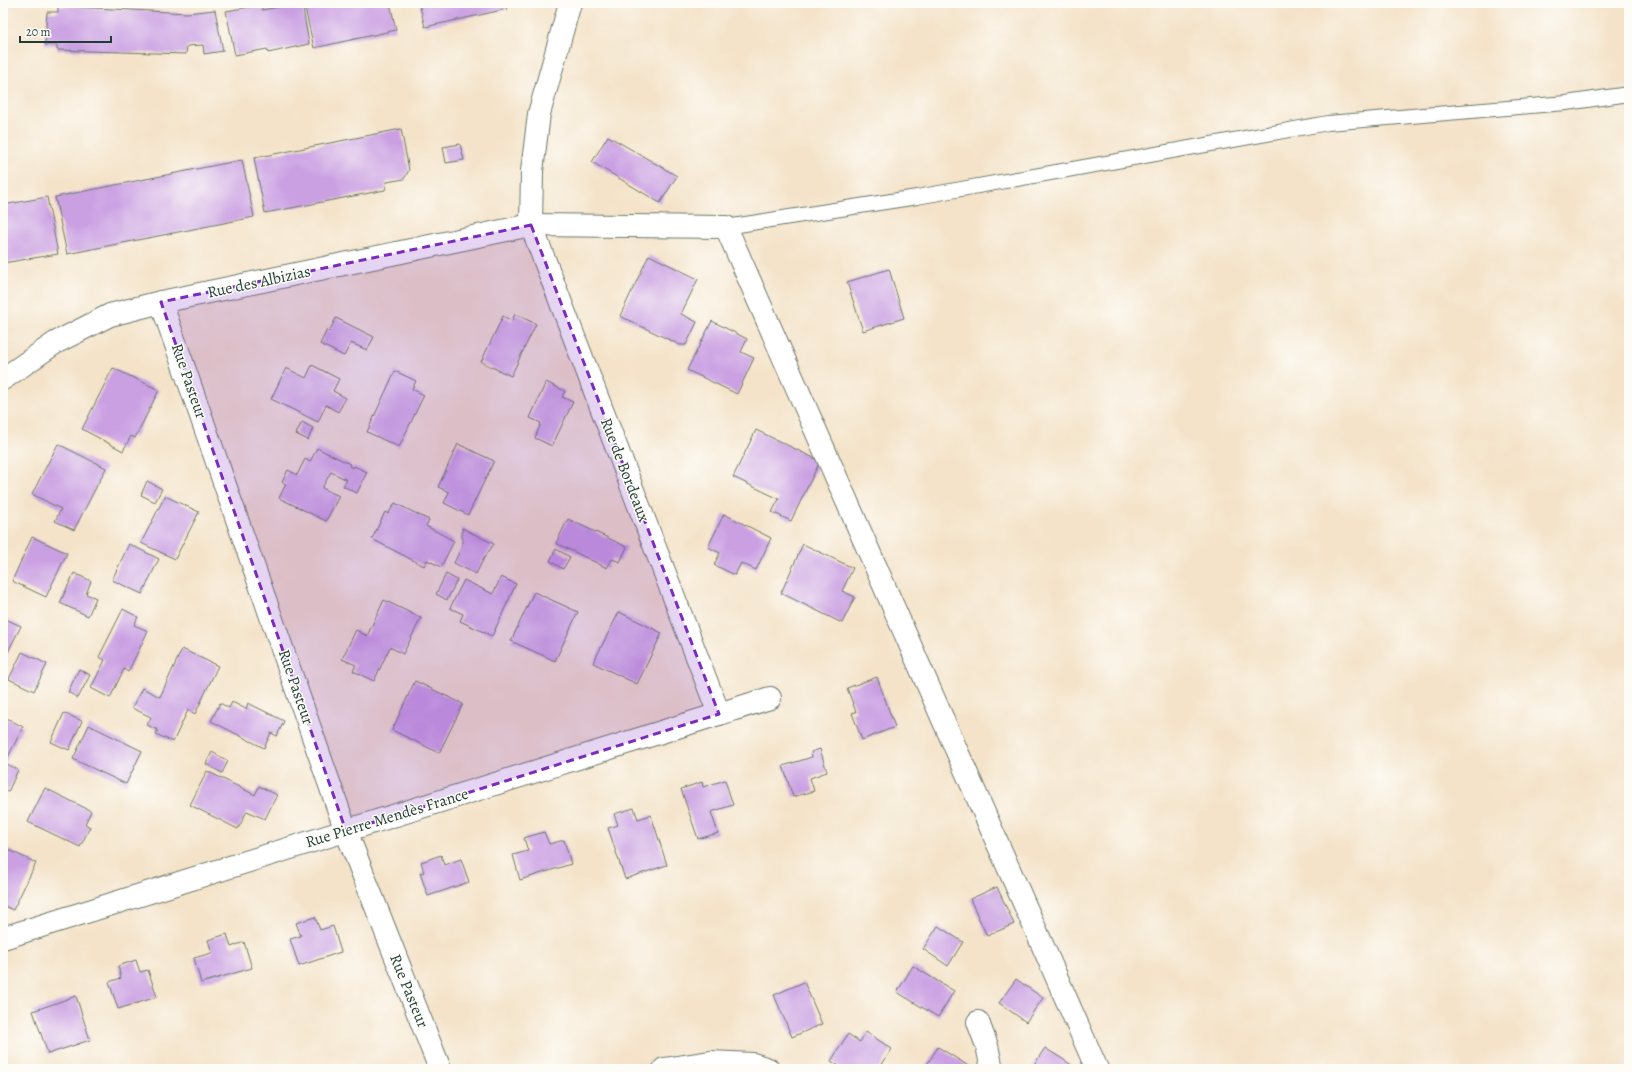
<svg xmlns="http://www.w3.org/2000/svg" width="1632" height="1072" font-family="Alegreya,serif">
	<rect width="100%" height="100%" fill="#fdfcf7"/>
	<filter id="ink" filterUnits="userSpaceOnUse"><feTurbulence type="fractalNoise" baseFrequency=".025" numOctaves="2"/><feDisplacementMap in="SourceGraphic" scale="8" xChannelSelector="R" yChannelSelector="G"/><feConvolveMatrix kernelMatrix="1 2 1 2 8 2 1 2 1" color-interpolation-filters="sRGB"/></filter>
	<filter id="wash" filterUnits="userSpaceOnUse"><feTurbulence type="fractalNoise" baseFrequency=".012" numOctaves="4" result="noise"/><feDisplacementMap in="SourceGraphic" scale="16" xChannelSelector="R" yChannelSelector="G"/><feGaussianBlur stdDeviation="0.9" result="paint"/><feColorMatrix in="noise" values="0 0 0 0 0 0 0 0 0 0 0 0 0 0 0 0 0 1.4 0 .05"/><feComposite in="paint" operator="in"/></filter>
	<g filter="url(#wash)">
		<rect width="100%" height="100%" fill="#f4e3c9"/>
		<g id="blocks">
			<!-- building -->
			<g fill="#caa0e3">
				<path d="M302,3L309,44L268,53L267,49L235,55L226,11L262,5V10Z"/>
				<path d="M328,3H390L396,30L314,48L305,8Z"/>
				<path d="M419,3H506L507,9L425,27Z"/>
				<path d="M58,6L187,13L215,10L223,51L204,54L203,45L187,46L186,54L57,50V45H45L47,12H58Z"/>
				<path d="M401,129L409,170L404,179L387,182L385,190L265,213L254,158Z"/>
				<path d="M608,136L677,176L660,203L592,162Z"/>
				<path d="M460,144L464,160L446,163L443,147Z"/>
				<path d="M242,160L254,217L67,254L55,197Z"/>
				<path d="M47,197L58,254L3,263V205Z"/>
				<path d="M649,255L698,279L681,314L697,322L686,345H680L620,316Z"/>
				<path d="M889,269L904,318L863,331L847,282Z"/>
				<path d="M515,314L536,324L511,376L481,362L503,316L512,321Z"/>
				<path d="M336,318L374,337L367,350L351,343L344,356L320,344L327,330L329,332Z"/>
				<path d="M712,321L747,339L741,352L754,358L737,394L687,370Z"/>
				<path d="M312,365L339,379L333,391L346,398L338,412L326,405L318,422L271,399L286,368L306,378Z"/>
				<path d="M113,368L159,390L135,438L131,436L123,451L82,429Z"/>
				<path d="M395,371L416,381L412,389L424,395L399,447L367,432Z"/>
				<path d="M546,382L565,391L562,397L573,402L552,446L535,438L541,423L530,418Z"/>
				<path d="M302,422L313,428L308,440L296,434Z"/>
				<path d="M756,430L820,461L791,521L772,512L779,499L733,477Z"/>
				<path d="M58,444L106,468L74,530L55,521L61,509L32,494Z"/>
				<path d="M458,444L494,461L468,515L444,503L449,492L438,487Z"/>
				<path d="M317,448L350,464L349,466L353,468L354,466L367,472L357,493L343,486L347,480L331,472L322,488L339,496L326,521L279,498L286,484L282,482L288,470L297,475L305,459L310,462Z"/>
				<path d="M147,481L162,489L155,502L141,495Z"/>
				<path d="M165,496L199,512L175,559L141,543Z"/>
				<path d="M395,503L429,520L426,526L454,541L441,567L427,560L424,566L372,539L385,512L388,514Z"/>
				<path d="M724,514L771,538L756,570L741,563L735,575L714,565L720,553L708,547Z"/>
				<path d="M568,519L627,547L620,562L612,559L607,568L556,543Z"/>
				<path d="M462,528L494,544L484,558L476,574L454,563L462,546Z"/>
				<path d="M32,537L67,553L46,597L12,581Z"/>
				<path d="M129,544L159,559L142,594L112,580Z"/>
				<path d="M803,544L853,568L842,591L855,597L842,623L781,593Z"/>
				<path d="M556,549L570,557L563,569L550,561Z"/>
				<path d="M74,573L91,581L86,594L96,598L88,616L60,603Z"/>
				<path d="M446,574L457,580L447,600L436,594Z"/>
				<path d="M501,577L516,584L492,636L460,621L463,614L450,608L464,580L493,594Z"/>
				<path d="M534,592L578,612L555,661L511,641Z"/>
				<path d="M384,600L421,618L403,654L390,647L374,681L353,671L356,665L342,659L356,630L367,636Z"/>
				<path d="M123,609L138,617L134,625L148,631L128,672L124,669L110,698L91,688L105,660L99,657Z"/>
				<path d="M619,612L662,633L637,684L593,663Z"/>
				<path d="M3,618L21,626L6,656L3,654Z"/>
				<path d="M182,649L218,666L195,714L188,710L173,742L156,734L158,730L147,725L151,717L132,708L142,688L160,697Z"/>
				<path d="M22,652L47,664L34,691L9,679Z"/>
				<path d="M79,669L90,675L78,698L68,692Z"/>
				<path d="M877,677L895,727L862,740L852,713L856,712L847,688Z"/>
				<path d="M415,681L463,704L439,753L392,730Z"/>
				<path d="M232,702L246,709L248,703L284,721L277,736L271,733L264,748L211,721L220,703L229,708Z"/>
				<path d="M64,713L82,721L69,750L51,742Z"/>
				<path d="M3,716L23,727L5,763L18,770L8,792L3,789Z"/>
				<path d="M89,725L142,751L126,784L73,759Z"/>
				<path d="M820,749L827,772L810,778L814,791L793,797L783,766L812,757L811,752Z"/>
				<path d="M212,752L228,761L222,773L206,764Z"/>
				<path d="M207,771L255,795L259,786L277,795L265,819L247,811L238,829L190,805Z"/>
				<path d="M725,780L733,805L711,812L718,833L698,839L681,789L702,782L703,787Z"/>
				<path d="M45,788L91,811L85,824L90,827L80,847L28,822Z"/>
				<path d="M634,808L638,819L651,815L667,865L625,879L608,828L618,825L614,814Z"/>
				<path d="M544,832L549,844L564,840L571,864L520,880L513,855L528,851L524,838Z"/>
				<path d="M3,847L36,863L13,910L3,905Z"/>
				<path d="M441,855L444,865L461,859L469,882L428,896L420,873L424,872L421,862Z"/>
				<path d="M997,887L1014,924L987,936L970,899Z"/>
				<path d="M315,917L320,930L333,926L341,952L299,966L290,939L301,936L296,923Z"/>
				<path d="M938,926L963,942L948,966L923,949Z"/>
				<path d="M227,934L231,947L244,942L252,968L201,983L194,958L212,953L208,940Z"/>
				<path d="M136,960L140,972L148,970L157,997L118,1009L109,982L121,978L118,966Z"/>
				<path d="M913,966L954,991L938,1017L897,992Z"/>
				<path d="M1016,979L1043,998L1026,1022L999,1003Z"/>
				<path d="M804,982L822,1024L792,1037L774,995Z"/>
				<path d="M76,996L90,1040L48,1054L33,1011Z"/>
				<path d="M866,1032L892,1049L879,1069H844L831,1061L848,1034L860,1042Z"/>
				<path d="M938,1047L972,1068L971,1069H924Z"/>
				<path d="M1045,1048L1064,1060L1077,1069H1031Z"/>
			</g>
		</g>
	</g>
	<g filter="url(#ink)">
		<use href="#blocks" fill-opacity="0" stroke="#6a7768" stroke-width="1"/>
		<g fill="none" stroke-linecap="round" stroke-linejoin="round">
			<defs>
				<path id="lane" d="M726,227L917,197L1328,123L1566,103L1629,94"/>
				<g id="street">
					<path d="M570,3L539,114L532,171L531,225L719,714"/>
					<path d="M161,302L346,831L440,1069"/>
					<path d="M3,379L55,343L110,315L161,302L531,225L726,227L1097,1069"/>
					<path d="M3,938L770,698"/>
					<path d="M978,1022L987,1046L992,1069"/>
					<path d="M664,1069L710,1062L753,1064L768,1069"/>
				</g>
			</defs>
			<!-- lane casing -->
			<use href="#lane" stroke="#6a7768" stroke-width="16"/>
			<!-- street casing -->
			<use href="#street" stroke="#6a7768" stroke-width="24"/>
			<!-- lane -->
			<use href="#lane" stroke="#fff" stroke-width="14"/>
			<!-- street -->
			<use href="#street" stroke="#fff" stroke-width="22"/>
		</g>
	</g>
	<!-- marked area -->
	<path fill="#7b2cbf" fill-opacity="0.2" stroke="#7b2cbf" stroke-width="3" stroke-dasharray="8 5" stroke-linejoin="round" d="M531,225L719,714L346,831L161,302Z"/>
	<g text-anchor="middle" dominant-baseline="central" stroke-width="3" stroke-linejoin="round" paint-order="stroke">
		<!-- street labels -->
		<g font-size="16" fill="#1f3d34" stroke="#fdfcf7">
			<text transform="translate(259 282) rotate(-12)">Rue des Albizias</text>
			<text transform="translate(189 381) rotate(71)">Rue Pasteur</text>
			<text transform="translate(625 470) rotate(69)">Rue de Bordeaux</text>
			<text transform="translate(296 687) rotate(71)">Rue Pasteur</text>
			<text transform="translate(387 818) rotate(-17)">Rue Pierre Mendès France</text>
			<text transform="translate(409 991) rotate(68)">Rue Pasteur</text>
		</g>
	</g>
	<!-- margin -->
	<rect width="1632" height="1072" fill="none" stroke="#fdfcf7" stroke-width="16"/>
	<!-- scale -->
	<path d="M20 36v6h91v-6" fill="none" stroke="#1f3d34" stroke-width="2"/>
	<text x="26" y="36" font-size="12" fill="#1f3d34" stroke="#fdfcf7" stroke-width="3" paint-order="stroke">20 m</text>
</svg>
